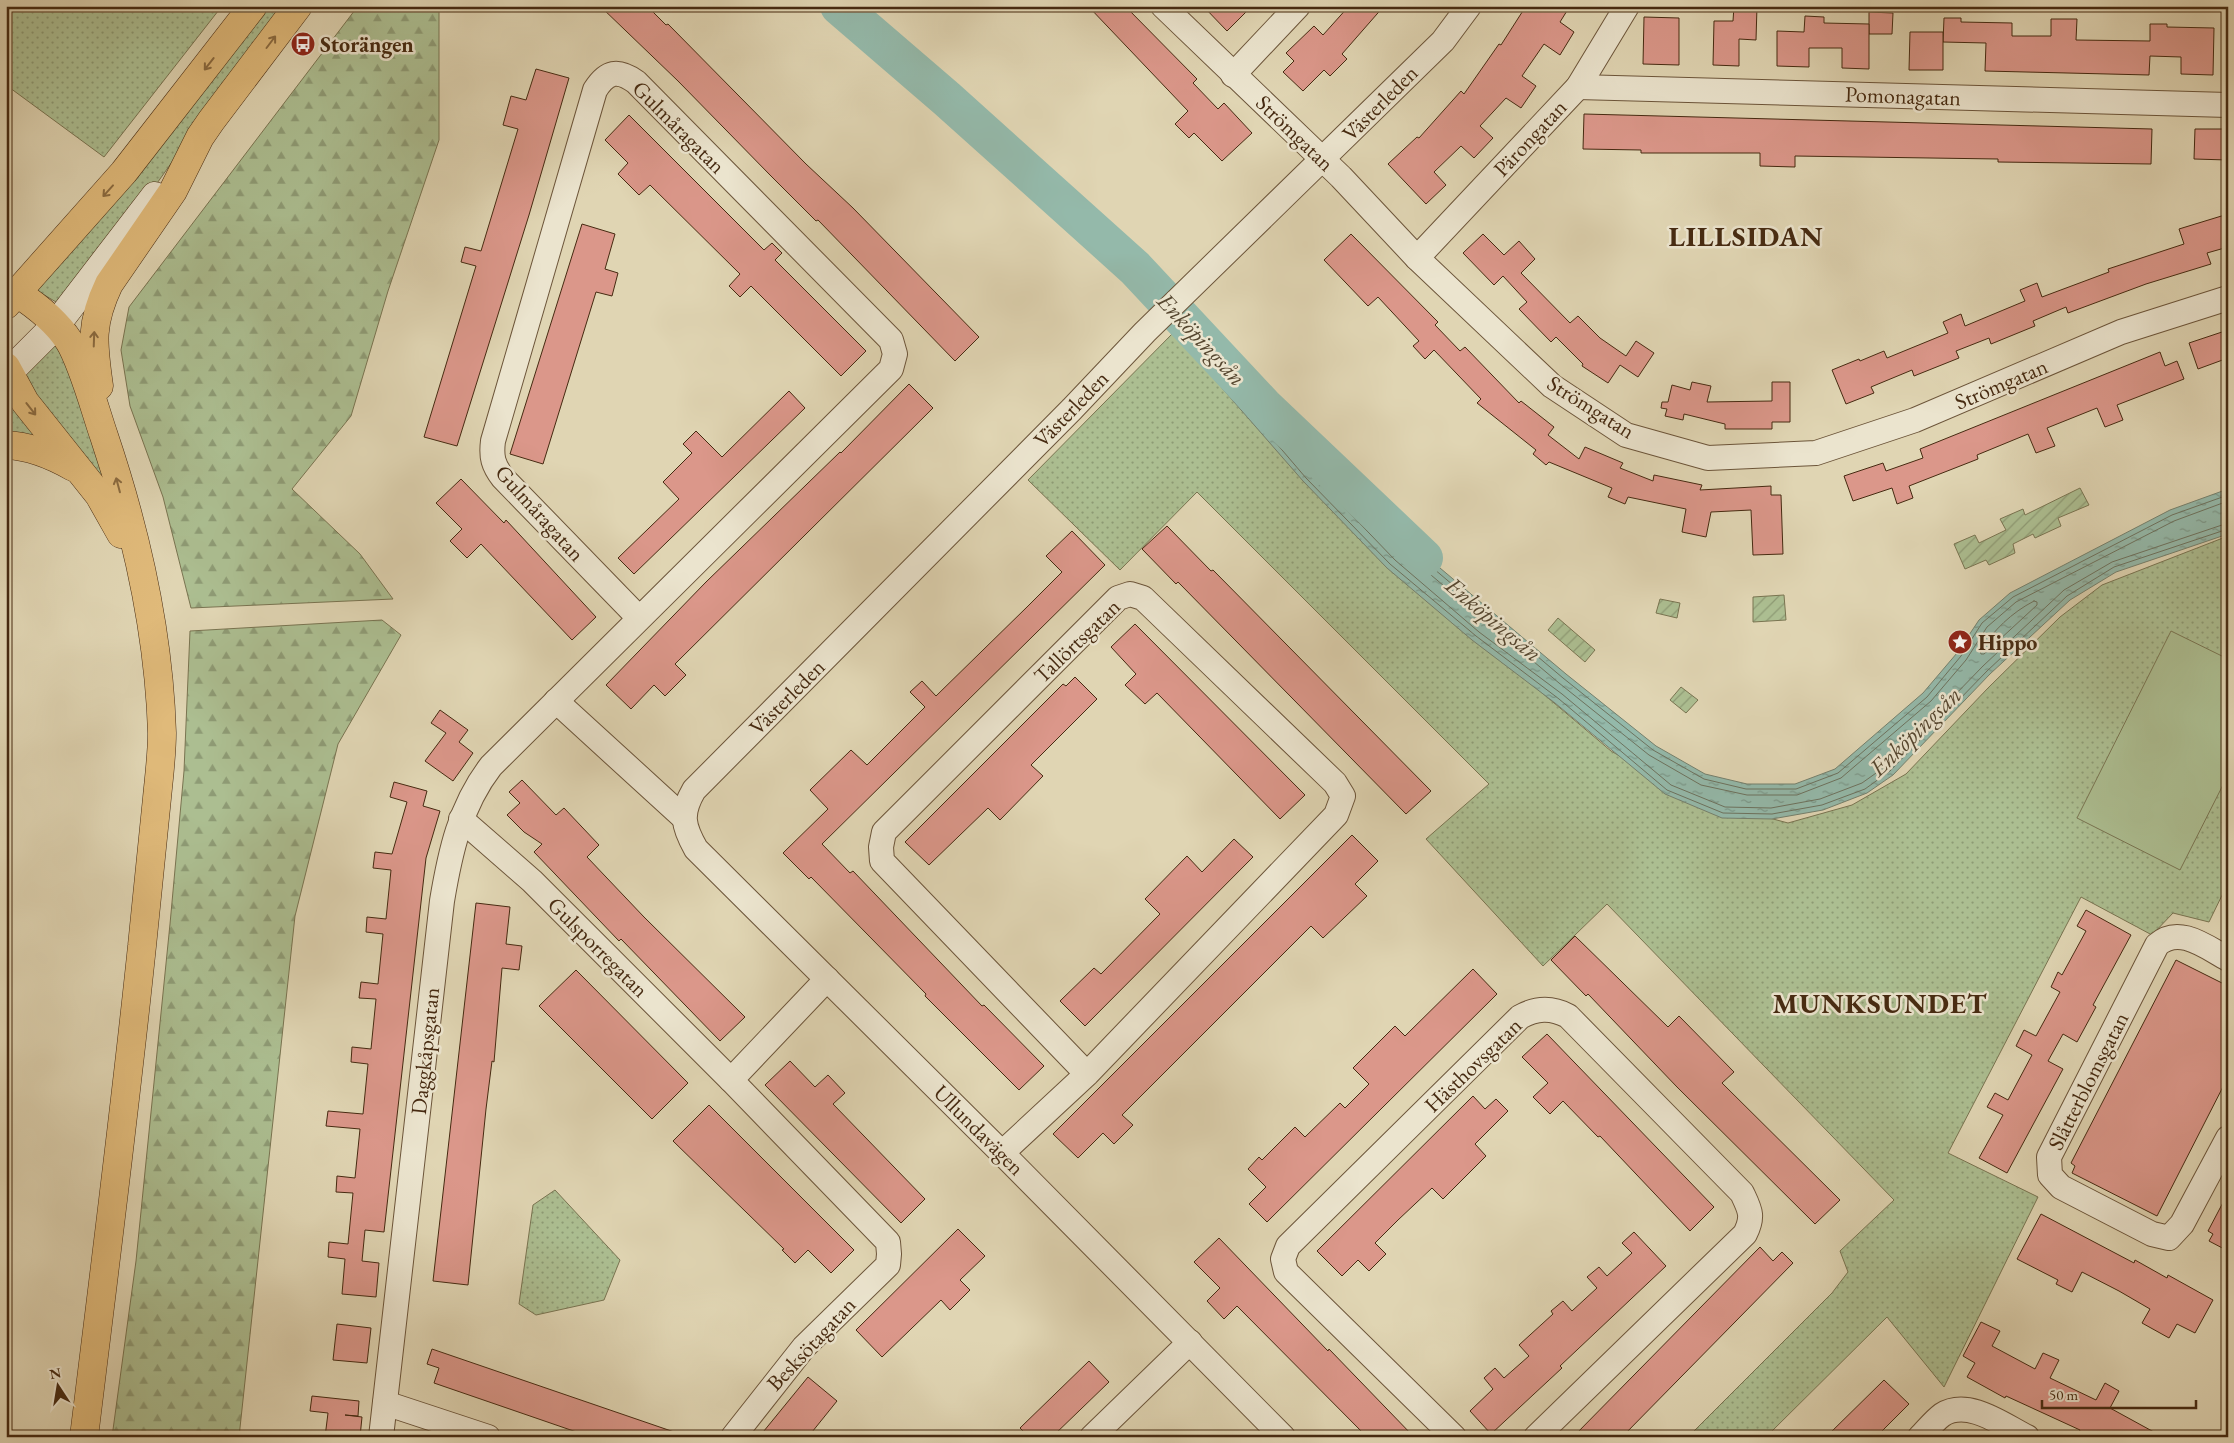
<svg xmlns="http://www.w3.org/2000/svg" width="2234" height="1443" font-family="'EB Garamond',serif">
	<defs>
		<pattern id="grass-dots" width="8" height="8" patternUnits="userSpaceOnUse" patternTransform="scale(1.25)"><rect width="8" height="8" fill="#acbe91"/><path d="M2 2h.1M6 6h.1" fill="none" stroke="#8e9b75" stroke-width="1.8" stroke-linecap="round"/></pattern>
		<pattern id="forest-firs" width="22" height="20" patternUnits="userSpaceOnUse" patternTransform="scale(1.25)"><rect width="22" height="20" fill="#acbe91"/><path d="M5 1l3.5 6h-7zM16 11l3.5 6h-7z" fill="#8e9b75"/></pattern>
		<pattern id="garden-furrows" width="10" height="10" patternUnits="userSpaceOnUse" patternTransform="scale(1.25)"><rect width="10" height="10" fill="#acbe91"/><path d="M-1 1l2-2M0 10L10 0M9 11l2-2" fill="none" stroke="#8e9b75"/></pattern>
		<pattern id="water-ripples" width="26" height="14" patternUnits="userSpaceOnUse" patternTransform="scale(1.25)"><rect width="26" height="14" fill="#94b9aa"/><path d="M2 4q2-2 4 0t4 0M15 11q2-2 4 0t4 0" fill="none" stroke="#7b9789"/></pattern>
	</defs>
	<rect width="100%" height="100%" fill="#e0d5b3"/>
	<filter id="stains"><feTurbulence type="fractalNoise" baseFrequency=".004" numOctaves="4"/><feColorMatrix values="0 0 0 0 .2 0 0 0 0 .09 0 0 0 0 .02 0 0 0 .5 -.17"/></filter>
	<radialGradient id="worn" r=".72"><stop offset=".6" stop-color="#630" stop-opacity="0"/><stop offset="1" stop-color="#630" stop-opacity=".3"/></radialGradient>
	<!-- grass -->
	<g fill="url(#grass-dots)" stroke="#797451">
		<path d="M6,6H222L104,157L6,85Z"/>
		<path d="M269,6H283L123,231L61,305L36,290L154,154Z"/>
		<path d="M1174,332L1340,508L1451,616L1611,751L1691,797L1788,823L1852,805L1906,774L1988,688L2060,617L2102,585L2228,536V883L2209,922L2173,913L2152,935L2081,897L1948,1153L2038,1197L1944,1387L1887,1317L1766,1437H1688L1832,1293L1848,1272L1840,1251L1894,1200L1607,904L1543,966L1426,839L1489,784L1197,492L1120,570L1028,480Z"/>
		<path d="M56,344L66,353L104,481L58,429L23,374Z"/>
		<path d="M6,392L47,441L6,435Z"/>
		<path d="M555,1190L620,1260L604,1300L536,1315L519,1304L533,1205Z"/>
	</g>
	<!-- forest -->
	<g fill="url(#forest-firs)" stroke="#797451">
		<path d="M358,6H439V140L388,291L351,416L292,489L360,554L393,599L191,608L163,497L130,406L121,350L129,307Z"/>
		<path d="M382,620L401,635L338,744L295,916L239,1437H112L136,1261L170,924L184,771L190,631Z"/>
	</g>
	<!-- garden -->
	<g fill="url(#garden-furrows)" stroke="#797451">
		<path d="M2080,488L2089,505L2058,518L2061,526L2035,538L2033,534L2013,544L2015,553L1989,565L1986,560L1965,569L1954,544L1975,535L1979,543L2006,530L2000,519L2023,509L2025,515Z"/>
		<path d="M1784,595L1786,620L1753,622V597Z"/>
		<path d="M1660,599L1680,603L1677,618L1656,613Z"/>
		<path d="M1558,618L1595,650L1585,662L1548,630Z"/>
		<path d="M1681,687L1698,700L1686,713L1670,700Z"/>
	</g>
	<!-- pitch -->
	<path fill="#acbe91" stroke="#797451" d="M2171,631L2228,659V775L2180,870L2077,818Z"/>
	<!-- water -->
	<path fill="url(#water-ripples)" stroke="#75806d" d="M1194,325L1314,462L1566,674L1656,746L1705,774L1747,784H1795L1835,769L1923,693L1957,653L1979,620L2010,593L2170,510L2228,489V534L2116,572L2070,600L1990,674L1893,775L1867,793L1823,810L1772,819L1722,818L1665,794L1555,703L1472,640L1387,568L1303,481L1180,340Z"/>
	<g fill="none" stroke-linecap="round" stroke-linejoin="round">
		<!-- shore -->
		<g stroke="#6d725e" stroke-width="1">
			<path d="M2228,495L2172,515L2013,597L1982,623L1961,656L1927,697L1838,773L1796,789H1746L1704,779L1653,750L1563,678L1311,465L1196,334H1193L1188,340L1306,478L1390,564L1476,636L1559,699L1667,790L1723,813L1772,814L1822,805L1865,789L1890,771L1987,671L2067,596L2114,567L2228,529"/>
			<path d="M2228,501L2174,521L2016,602L1987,627L1966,660L1931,701L1841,778L1797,795H1747L1701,785L1649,755L1559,683L1348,505L1344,507L1395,560L1479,632L1562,694L1671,785L1725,807L1771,808L1820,799L1862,783L1886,766L1983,666L2064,590L2112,562L2228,523"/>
			<path d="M2034,601L2037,602V605L1984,654H1981L1980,651C1994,630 2011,613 2034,601Z"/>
		</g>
		<!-- river -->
		<path stroke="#94b9aa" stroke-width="38" d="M839,6L947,99L1135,268L1264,406L1424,558"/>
	</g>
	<!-- building -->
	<g fill="#db978a" stroke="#462a11">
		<path d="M600,6H647L666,25L668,24L806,164L853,208L979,337L955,361L818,220L816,221L770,175L678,81Z"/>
		<path d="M1088,6H1125L1197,79L1193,83L1218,109L1224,103L1252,133L1222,161L1194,133L1189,138L1175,124L1188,111Z"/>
		<path d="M1203,6H1252L1227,31Z"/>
		<path d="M1349,6H1384L1342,54L1347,59L1330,76L1324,70L1303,91L1283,72L1294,61L1286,53L1314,26L1323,35Z"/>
		<path d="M1526,6H1570L1560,22L1574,32L1560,55L1544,44L1522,76L1536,86L1521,108L1506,98L1480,126L1493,138L1474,158L1461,146L1434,172L1446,185L1426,204L1388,164L1417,137L1419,138L1461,91L1464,94L1499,44L1501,45Z"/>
		<path d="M1734,6H1757L1756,40L1739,39V66L1713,65L1714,21H1733Z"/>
		<path d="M1869,12L1893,13L1892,34H1869Z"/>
		<path d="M1805,16L1824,17V23L1869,24V69L1842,68V48H1809V67L1777,66V31L1804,32Z"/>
		<path d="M1644,17L1679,18V65L1643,64Z"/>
		<path d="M1944,18H1961V22L2012,23V36H2051V19H2077L2076,40L2150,41V24H2167V27L2214,28L2213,75L2181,74V57L2150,56L2149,75L1985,71L1986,43L1943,42Z"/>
		<path d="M1910,32H1943V70H1909Z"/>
		<path d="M536,69L569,78L529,215L457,446L424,437L476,266L461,262L465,247L481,251L518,129L503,125L511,96L526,100Z"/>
		<path d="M1584,114L2152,129L2151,164L1998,162V159L1795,156V167L1760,166V153H1641V150L1583,149Z"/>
		<path d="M629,115L764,250L772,243L782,253L775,260L866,351L841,376L751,286L740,297L729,286L740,274L650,185L639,195L618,174L628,163L605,140Z"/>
		<path d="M2195,129H2228V160L2194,159Z"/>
		<path d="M2228,214V247L2207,253L2211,264L2146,284L2068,313L2066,307L2033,321L2035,326L1991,344L1989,338L1956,351L1959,358L1914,376L1912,370L1871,387L1874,393L1846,404L1832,370L1859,359L1860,361L1884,351L1887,358L1948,333L1943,322L1961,314L1965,326L2025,301L2020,290L2037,283L2042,297L2109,272L2108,269L2184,244L2179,229Z"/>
		<path d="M582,224L615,234L605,269L618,273L612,296L596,292L543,464L510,454Z"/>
		<path d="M1351,234L1438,322L1435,325L1460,351L1465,347L1519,403L1521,401L1554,427L1548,435L1579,459L1585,447L1623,463L1620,468L1653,481L1654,475L1702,485L1700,490L1771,486V495H1781L1783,554L1753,555L1751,510L1711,512L1706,537L1682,532L1686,509L1628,497L1625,504L1608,497L1612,488L1549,462L1546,465L1533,454L1536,450L1477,403L1481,399L1434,350L1425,359L1413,346L1419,341L1378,297L1368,306L1324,260Z"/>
		<path d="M1483,234L1504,255L1519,241L1535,259L1521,273L1570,323L1578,316L1600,338L1626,356L1636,341L1654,353L1638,377L1620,365L1608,383L1582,366L1583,364L1556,337L1551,342L1519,309L1527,302L1503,276L1494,285L1463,253Z"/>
		<path d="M2228,330V358L2198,369L2189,343Z"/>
		<path d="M2160,352L2165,366L2177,361L2184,379L2117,405L2123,420L2105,427L2097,408L2047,428L2055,446L2036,453L2028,434L1977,455L1978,459L1909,486L1913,498L1897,504L1892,488L1853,501L1844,476L1883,463L1886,471L1923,458L1920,449Z"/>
		<path d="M1692,382L1711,386L1707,402L1772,401V382H1790V422H1772V429H1725V424L1684,414L1683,420L1665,416L1667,409L1661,408L1662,402H1668L1672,385L1690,390Z"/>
		<path d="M909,384L933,408L675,664L686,675L665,696L654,685L631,709L606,685L706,582L840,452L841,453Z"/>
		<path d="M789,391L805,408L634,574L618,558L679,499L663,482L692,453L683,444L696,431L722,457Z"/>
		<path d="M461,479L504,523L506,520L596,617L572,640L481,544L467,558L450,541L462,529L436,503Z"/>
		<path d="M1167,526L1211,571L1213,570L1431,791L1406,814L1178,582L1176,584L1142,549Z"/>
		<path d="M1072,531L1105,565L822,844L850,873L853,871L982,1006L984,1005L1044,1066L1019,1090L925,996L926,994L811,877L809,879L783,853L828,809L810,790L851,750L867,765L925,707L910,692L922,681L936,696L1027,607L1062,572L1046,556Z"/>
		<path d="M1135,624L1305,795L1280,819L1157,693L1145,704L1125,685L1136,674L1111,647Z"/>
		<path d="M1075,677L1097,699L1031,765L1043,776L1000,820L988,808L929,865L905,842L1063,684L1066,686Z"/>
		<path d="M440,710L468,730L459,742L473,753L453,781L425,761L446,733L431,723Z"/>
		<path d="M522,780L556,815L564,808L599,845L587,857L644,917L745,1017L720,1041L621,939L619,941L534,852L542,844L524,832L507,815L520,803L509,792Z"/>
		<path d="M394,782L427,791L423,806L440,811L426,858L384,1232L365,1230L362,1261L379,1263L376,1297L342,1294L345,1259L328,1257L329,1242L348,1244L353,1193L336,1192L337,1176L355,1178L360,1129L326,1126L328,1111L363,1114L368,1064L351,1062L352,1047L371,1049L376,999L359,998L361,982L378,984L383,934L366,932L367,917L386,919L391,870L373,868L375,852L392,854L407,802L390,797Z"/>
		<path d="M1352,835L1378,861L1355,884L1367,896L1323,938L1311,926L1122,1115L1133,1125L1114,1144L1103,1133L1078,1158L1053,1134Z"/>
		<path d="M1234,839L1253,857L1085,1026L1060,1001L1094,968L1101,974L1160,914L1145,899L1187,856L1202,872Z"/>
		<path d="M476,903L510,907L506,944L522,946L519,970L502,968L494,1062L492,1061L486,1109L468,1285L433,1281Z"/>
		<path d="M2086,910L2131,935L2093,1005L2096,1007L2077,1042L2063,1034L2048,1061L2063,1069L2007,1173L1979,1158L2003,1115L1987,1107L1995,1093L2008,1100L2032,1055L2016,1046L2024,1030L2036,1036L2060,992L2051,987L2058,972L2062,975L2086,931L2077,926Z"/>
		<path d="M1575,936L1668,1027L1679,1016L1734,1072L1722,1083L1840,1200L1815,1224L1677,1087L1588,994L1586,996L1551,960Z"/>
		<path d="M2176,960L2228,986V1077L2157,1216L2072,1173L2075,1166L2071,1163Z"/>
		<path d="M1473,969L1497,994L1267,1222L1249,1204L1266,1187L1248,1169L1259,1157L1262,1160L1295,1127L1305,1137L1340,1103L1345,1108L1369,1084L1353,1068L1395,1026L1405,1036Z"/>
		<path d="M576,970L688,1083L652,1119L539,1006Z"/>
		<path d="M1547,1034L1714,1207L1690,1231L1600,1136L1598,1137L1563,1101L1550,1114L1533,1097L1548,1083L1522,1057Z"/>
		<path d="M790,1061L815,1087L828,1075L845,1093L833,1104L925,1199L901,1223L765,1085Z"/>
		<path d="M1473,1096L1485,1109L1496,1099L1508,1111L1475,1144L1486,1156L1443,1199L1432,1188L1398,1220L1375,1243L1386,1254L1369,1271L1358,1260L1342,1276L1317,1251Z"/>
		<path d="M709,1105L854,1250L831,1273L808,1250L795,1263L782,1250L784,1249L673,1141Z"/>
		<path d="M2228,1193V1251L2209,1241L2213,1234L2208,1231Z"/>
		<path d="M2041,1214L2134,1263L2135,1260L2167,1278L2168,1275L2213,1300L2195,1333L2177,1324L2169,1338L2142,1323L2150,1309L2119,1291L2082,1272L2072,1292L2056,1284L2058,1280L2017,1259Z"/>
		<path d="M958,1229L985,1256L960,1280L970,1290L950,1310L941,1300L882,1357L856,1330Z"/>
		<path d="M1634,1232L1666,1266L1560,1366L1562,1368L1491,1434L1470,1411L1493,1389L1484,1378L1495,1368L1504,1378L1529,1356L1519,1345L1553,1314L1551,1311L1563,1301L1572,1311L1597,1288L1587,1277L1599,1267L1607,1276L1632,1253L1622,1243Z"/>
		<path d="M1219,1238L1328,1351L1329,1349L1414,1437H1367L1237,1306L1224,1319L1207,1301L1220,1288L1194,1262Z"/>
		<path d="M1760,1247L1773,1261L1782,1252L1793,1263L1622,1437H1573Z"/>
		<path d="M1981,1322L2000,1331L1992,1346L2035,1369L2043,1353L2059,1360L2050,1378L2096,1400L2105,1383L2119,1391L2110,1408L2163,1437H2088L2079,1432L2080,1430L2006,1396L2005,1398L1967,1377L1975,1363L1963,1356Z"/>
		<path d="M337,1324L371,1328L367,1363L333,1360Z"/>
		<path d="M432,1349L680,1434V1437H591L434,1383L439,1368L427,1364Z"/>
		<path d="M1089,1361L1109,1382L1052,1437H1029L1020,1428Z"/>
		<path d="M808,1377L837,1401L808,1437H759Z"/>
		<path d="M1884,1380L1909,1404L1876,1437H1826Z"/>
		<path d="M312,1396L359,1401L358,1416L345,1415L362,1417L360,1437H325L328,1413L310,1411Z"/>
	</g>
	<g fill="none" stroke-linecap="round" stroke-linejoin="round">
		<defs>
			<g id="minor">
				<path d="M1163,6L1341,177L1417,258L1552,386L1626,435L1708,458L1816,453L1915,420L2121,332L2228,298"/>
				<path d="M1233,75L1298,6"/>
				<path d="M1578,87L2228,105"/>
				<path d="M1417,258L1578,87L1627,6"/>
				<path d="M556,701L684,818"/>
				<path d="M461,819L532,881L731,1080"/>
				<path d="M2228,959C2206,947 2179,925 2157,945L2049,1157L2050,1175L2061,1187L2152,1234L2169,1238L2182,1224L2228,1138"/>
				<path d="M1002,1153L1087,1074L1336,815L1343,796L1335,783L1143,598L1130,594L1118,598L884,832L881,847L882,861L1087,1074"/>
				<path d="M385,1403L488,1437"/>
				<path d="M381,1437L442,901C450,853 460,806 491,766L891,369L895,354L891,340L636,82C618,69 607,71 595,90L493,441C491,457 493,465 503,478L639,618"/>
				<path d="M733,1437L804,1347L888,1265L889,1254L888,1242L731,1080L827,979"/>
				<path d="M1092,1437L1190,1342"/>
				<path d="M1283,1437L1002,1153L696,849C683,826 680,814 694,790L1072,409L1145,332L1443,41L1469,6"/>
				<path d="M1454,1437L1286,1272L1283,1259L1288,1246L1520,1017C1536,1008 1551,1007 1568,1016L1742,1193C1750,1210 1754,1216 1745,1234L1536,1437"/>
				<path d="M1920,1437C1927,1430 1934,1421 1942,1415C1968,1398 2003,1425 2027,1437"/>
			</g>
			<path id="secondary" d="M6,375L56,325L155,196"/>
			<g id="primary">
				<path d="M17,293C37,306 56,321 69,341C83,364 95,410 104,436C136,531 159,633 162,733C162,754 159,777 157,798C152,848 147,897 142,946C125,1110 104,1273 84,1437"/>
				<path d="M6,305L124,172L253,6"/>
				<path d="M6,367L25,402L99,495L121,534"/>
				<path d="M99,386C93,343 90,324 109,284L173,191L200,137L211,121L298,6"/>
				<path d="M6,445C31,446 52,455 73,467"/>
			</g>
		</defs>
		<!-- minor casing -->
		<use href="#minor" stroke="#6c553a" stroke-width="26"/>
		<!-- secondary casing -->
		<use href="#secondary" stroke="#462a11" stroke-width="29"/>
		<!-- primary casing -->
		<use href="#primary" stroke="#462a11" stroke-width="29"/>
		<!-- minor -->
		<use href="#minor" stroke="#ebe4ce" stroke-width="24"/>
		<!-- secondary -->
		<use href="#secondary" stroke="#ebe4ce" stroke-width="28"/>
		<!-- primary -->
		<use href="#primary" stroke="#e0ba7a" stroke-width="28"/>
	</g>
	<!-- one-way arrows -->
	<defs><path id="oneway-shaft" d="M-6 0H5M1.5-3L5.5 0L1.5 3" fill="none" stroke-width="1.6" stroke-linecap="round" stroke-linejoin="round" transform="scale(1.25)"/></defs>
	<g stroke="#8b6b40">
		<use href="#oneway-shaft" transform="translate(271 42) rotate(-53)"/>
		<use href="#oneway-shaft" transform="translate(209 64) rotate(128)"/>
		<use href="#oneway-shaft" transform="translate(108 191) rotate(132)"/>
		<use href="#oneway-shaft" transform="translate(94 339) rotate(-88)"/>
		<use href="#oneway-shaft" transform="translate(31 409) rotate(52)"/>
		<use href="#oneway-shaft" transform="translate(118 485) rotate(-105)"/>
	</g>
	<!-- icons -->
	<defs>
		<symbol id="bus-disc" viewBox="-11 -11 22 22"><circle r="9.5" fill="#8f2418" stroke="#ebe4ce"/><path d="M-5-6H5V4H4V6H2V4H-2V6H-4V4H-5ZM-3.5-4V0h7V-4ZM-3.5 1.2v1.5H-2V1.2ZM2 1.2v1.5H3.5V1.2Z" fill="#fff"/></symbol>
		<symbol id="sight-disc" viewBox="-11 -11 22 22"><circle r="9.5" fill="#8f2418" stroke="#ebe4ce"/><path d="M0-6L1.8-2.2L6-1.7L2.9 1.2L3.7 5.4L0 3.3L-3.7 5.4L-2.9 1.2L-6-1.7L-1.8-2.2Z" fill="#fff"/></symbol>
	</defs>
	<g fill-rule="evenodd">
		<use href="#bus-disc" x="289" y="30" width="28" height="28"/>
		<use href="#sight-disc" x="1946" y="628" width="28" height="28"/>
	</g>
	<g text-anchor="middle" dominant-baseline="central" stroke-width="5" stroke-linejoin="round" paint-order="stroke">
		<!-- poi labels -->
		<g font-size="22" font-weight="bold" fill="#462a11" stroke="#ebe4ce" text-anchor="start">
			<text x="320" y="44">Storängen</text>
			<text x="1978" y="642">Hippo</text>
		</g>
		<!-- street labels -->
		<g font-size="22" fill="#462a11" stroke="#ebe4ce">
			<text transform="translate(1903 96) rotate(2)">Pomonagatan</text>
			<text transform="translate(1380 103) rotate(-45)">Västerleden</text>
			<text transform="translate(679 127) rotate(45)">Gulmåragatan</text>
			<text transform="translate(1295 133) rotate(44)">Strömgatan</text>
			<text transform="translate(1530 138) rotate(-47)">Pärongatan</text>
			<text transform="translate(2001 384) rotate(-23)">Strömgatan</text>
			<text transform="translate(1591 407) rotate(32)">Strömgatan</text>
			<text transform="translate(1071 409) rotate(-46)">Västerleden</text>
			<text transform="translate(540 513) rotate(48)">Gulmåragatan</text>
			<text transform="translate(1077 641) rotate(-44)">Tallörtsgatan</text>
			<text transform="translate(787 697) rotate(-45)">Västerleden</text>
			<text transform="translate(598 947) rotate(45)">Gulsporregatan</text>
			<text transform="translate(425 1051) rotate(-84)">Daggkåpsgatan</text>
			<text transform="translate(1473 1065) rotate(-44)">Hästhovsgatan</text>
			<text transform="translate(2088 1081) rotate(-63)">Slåtterblomsgatan</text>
			<text transform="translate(979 1130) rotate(45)">Ullundavägen</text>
			<text transform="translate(811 1344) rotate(-47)">Besksötagatan</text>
		</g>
		<!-- water labels -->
		<g font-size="24" font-style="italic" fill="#564730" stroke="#ebe4ce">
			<text transform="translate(1202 339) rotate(47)">Enköpingsån</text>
			<text transform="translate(1494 619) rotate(40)">Enköpingsån</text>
			<text transform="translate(1915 731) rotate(-44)">Enköpingsån</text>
		</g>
		<!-- district labels -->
		<g font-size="28" font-weight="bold" letter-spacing="1" fill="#462a11" stroke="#ebe4ce">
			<text x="1746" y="236">LILLSIDAN</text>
			<text x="1880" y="1003">MUNKSUNDET</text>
		</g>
	</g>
	<!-- margin -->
	<rect width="2234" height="1443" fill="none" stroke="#e0d5b3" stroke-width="25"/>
	<rect x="8" y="8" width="2219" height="1428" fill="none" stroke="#462a11" stroke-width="2.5"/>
	<rect x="12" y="12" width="2209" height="1418" fill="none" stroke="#462a11"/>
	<!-- north arrow -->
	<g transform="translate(58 1386) rotate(348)" stroke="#ebe4ce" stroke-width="4" paint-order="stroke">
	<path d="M0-4L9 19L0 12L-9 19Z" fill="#462a11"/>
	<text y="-8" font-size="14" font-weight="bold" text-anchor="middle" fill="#462a11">N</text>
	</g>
	<!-- scale -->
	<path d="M2042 1400v8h154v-8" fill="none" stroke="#462a11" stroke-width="2.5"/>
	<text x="2049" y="1400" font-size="15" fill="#462a11" stroke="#ebe4ce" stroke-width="4" paint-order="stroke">50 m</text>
	<rect width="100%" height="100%" filter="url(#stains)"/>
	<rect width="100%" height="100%" fill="url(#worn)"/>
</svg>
